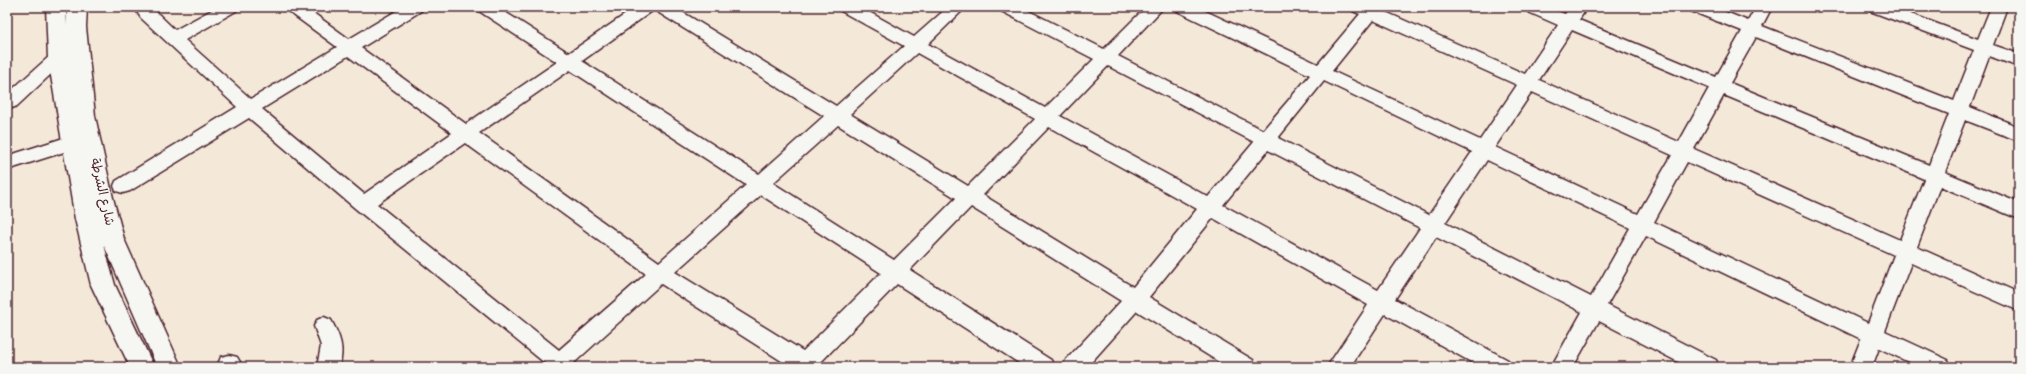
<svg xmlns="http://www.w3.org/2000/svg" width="2026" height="374" font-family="'Indie Flower','Playpen Sans Arabic',sans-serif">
	<rect width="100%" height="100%" fill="#f4e9d9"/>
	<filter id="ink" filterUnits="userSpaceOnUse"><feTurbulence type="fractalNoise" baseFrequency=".025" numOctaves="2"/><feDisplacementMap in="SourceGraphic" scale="8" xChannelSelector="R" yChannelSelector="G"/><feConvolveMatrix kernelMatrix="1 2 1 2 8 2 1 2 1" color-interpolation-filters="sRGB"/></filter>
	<g filter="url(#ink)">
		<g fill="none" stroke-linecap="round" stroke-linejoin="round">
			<defs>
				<g id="minor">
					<path d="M134,7H151L175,30L217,7H238L236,11L185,40L251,99L337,47L288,11L286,7H305L349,39L403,7H423L421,11L361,48L466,124L557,62L479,11L477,7H497L569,53L636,7H674L836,106L904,46L841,11L839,7H860L914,37L948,7H966L928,44L1045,108L1094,59L1001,11L999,7H1021L1104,49L1146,7H1164L1118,56L1263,130L1310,75L1177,11L1175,7H1197L1318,64L1360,14L1353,11L1351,7H1383L1381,10L1525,74L1558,25L1526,11L1524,7H1547L1565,14L1570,7H1587L1579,20L1716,77L1742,31L1691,11L1689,7H1713L1748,21L1756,7H1772L1762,26L1954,101L1974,50L1870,11L1868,7H1892L1978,39L1991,7H2007L1993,45L2019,54V67L1989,56L1970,107L2019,127V141L1965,120L1945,172L2019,203V219L1940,186L1917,247L2019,293V311L1911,263L1885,331L1948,360L1951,367H1919L1879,348L1872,367H1850L1861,339L1646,236L1607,305L1716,360L1719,367H1688L1599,321L1573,367H1551L1582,312L1436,237L1395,299L1508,360L1511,367H1480L1385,314L1350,367H1327L1368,305L1213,218L1149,297L1253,360L1256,367H1227L1137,311L1087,367H1063L1066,360L1121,301L971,207L910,270L1051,360L1054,367H1025L897,284L819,364L821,367H791L661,284L574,363L576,367H544L546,364L356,209L249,118L130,191L123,193L116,191L114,186L116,181L237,107L141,18ZM655,9L656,11L824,116L759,174L582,61ZM1373,20L1517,85L1480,140L1332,71ZM1572,30L1709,88L1679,142L1539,80ZM1756,37L1949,114L1929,165L1730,83ZM917,53L1035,119L968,186L850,114ZM348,56L452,133L364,194L262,109ZM1108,66L1254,142L1208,197L1060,116ZM570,70L746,185L659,262L479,133ZM1324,81L1472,152L1429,215L1278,138ZM1532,92L1672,155L1638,214L1495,147ZM1724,95L1924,179L1900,240L1694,149ZM838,125L956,198L894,260L773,183ZM1049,127L1197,209L1133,287L983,195ZM465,143L646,274L559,350L377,204ZM1268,150L1420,228L1378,290L1223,205ZM1487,160L1630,228L1591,297L1445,223ZM1687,162L1894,255L1868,323L1654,222ZM761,195L881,273L803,351L675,272Z"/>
					<path d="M58,52L64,54L67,58L64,62L17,106L7,110V94L52,54Z"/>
					<path d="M73,135L80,137L82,142L80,147L7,170V156Z"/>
					<path d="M324,317L331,320C340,336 345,349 339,367H317L321,346L314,326L317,320Z"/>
					<path d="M229,355L237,357L243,367H220L218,364L221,357Z"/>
				</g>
				<path id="major" d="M46,7H66V25L67,7H87L86,27L95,116L113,198L124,239L181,367H157L104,245L115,285L154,367H130L91,285L75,219L48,58Z"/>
			</defs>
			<!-- minor casing -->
			<use href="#minor" stroke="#4a1f2b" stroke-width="3"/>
			<!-- major casing -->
			<use href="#major" stroke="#4a1f2b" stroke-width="3"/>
			<!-- minor -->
			<use href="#minor" fill="#f6f6f2" fill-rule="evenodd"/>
			<!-- major -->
			<use href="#major" fill="#f6f6f2" fill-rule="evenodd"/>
		</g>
	</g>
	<g text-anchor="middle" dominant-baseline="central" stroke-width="3" stroke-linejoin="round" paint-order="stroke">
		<!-- street labels -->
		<g font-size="13" fill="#4a1f2b" stroke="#f6f6f2">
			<text transform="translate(102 192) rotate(77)">شارع الشرطة</text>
		</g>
	</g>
	<!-- margin -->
	<rect width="2026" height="374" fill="none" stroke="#f6f6f2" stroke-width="24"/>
	<rect x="12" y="12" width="2002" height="350" fill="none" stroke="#4a1f2b" stroke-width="1.5" filter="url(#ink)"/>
</svg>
